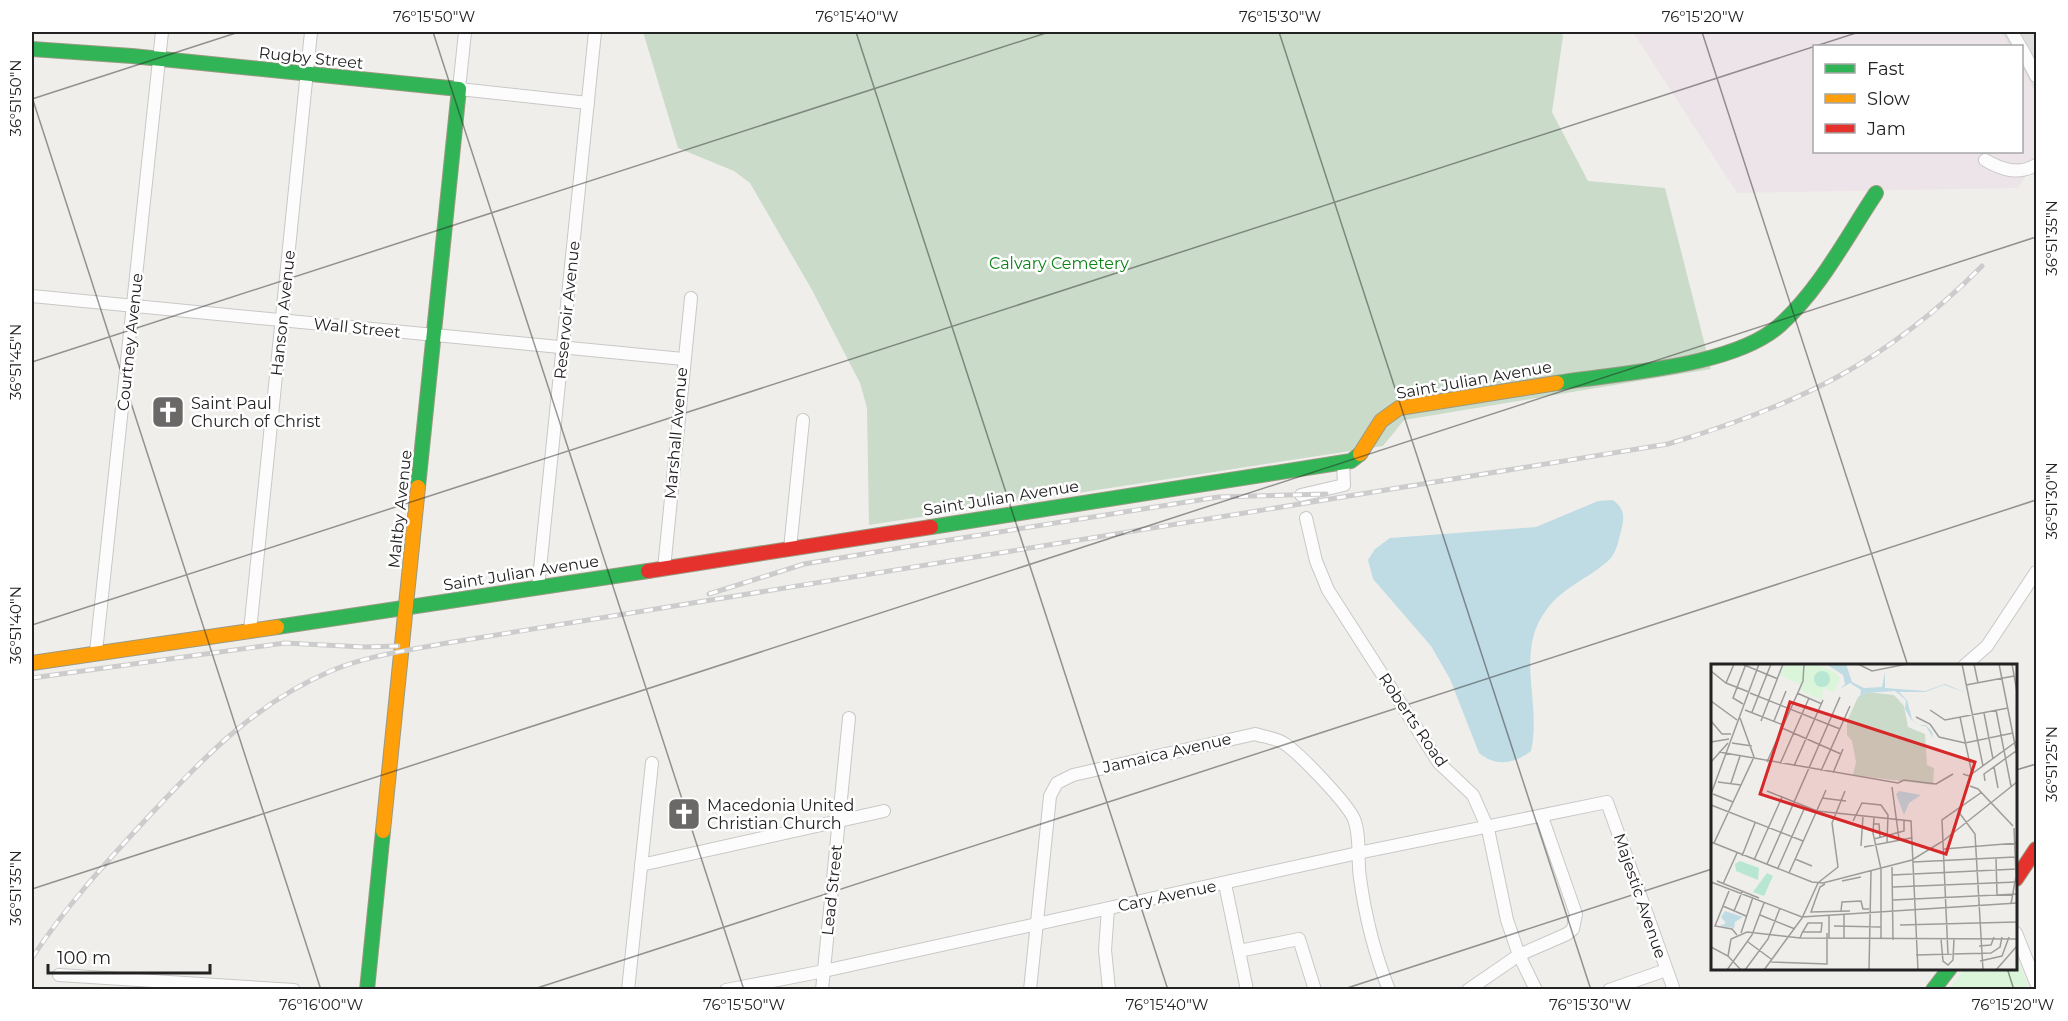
<svg xmlns="http://www.w3.org/2000/svg" width="2068" height="1021" font-family="Montserrat,sans-serif">
	<rect width="100%" height="100%" fill="#f0eeeb"/>
	<!-- residential -->
	<path fill="#dfdedc" d="M2001,32H2036V94L2022,67V46H2010Z"/>
	<!-- industrial -->
	<path fill="#ede4e9" d="M1633,32H2001L2010,46H1814V152H2022V67L2036,94V161L2018,188L1737,193Z"/>
	<!-- cemetery -->
	<path fill="#cadbca" d="M643,32H1561L1563,36L1552,112L1588,181L1665,188L1711,369L1404,420L1383,446L869,525L867,408L860,383L812,290L750,183L734,171L678,148Z"/>
	<!-- park -->
	<path fill="#daf5da" d="M2016,953L2029,989H1949L1965,969L2016,968Z"/>
	<!-- water -->
	<path fill="#bfdbe3" d="M1613,500C1623,508 1625,514 1622,527C1619,538 1617,553 1608,561C1589,578 1562,588 1547,609C1514,651 1542,703 1531,751C1514,764 1496,767 1479,753L1450,679L1431,646L1373,579L1368,560L1375,549L1390,538L1536,527L1598,501Z"/>
	<g fill="none" stroke-linecap="round" stroke-linejoin="round">
		<defs>
			<g id="street">
				<path d="M465,32L459,89L588,103"/>
				<path d="M2012,32L2020,46"/>
				<path d="M2022,49L2036,76"/>
				<path d="M1985,160C2002,170 2018,175 2036,165"/>
				<path d="M32,296L683,359"/>
				<path d="M1301,495L1344,485L1343,462"/>
				<path d="M1306,518L1316,561L1328,590L1439,763L1473,795L1488,829L1507,920L1519,955L1536,990"/>
				<path d="M790,549L803,420"/>
				<path d="M664,569L691,298"/>
				<path d="M538,588L595,32"/>
				<path d="M250,631L311,32"/>
				<path d="M96,652L162,32"/>
				<path d="M1964,666L1987,646L2036,572"/>
				<path d="M641,865L884,811"/>
				<path d="M1225,884L1247,990"/>
				<path d="M1108,909L1105,950L1109,990"/>
				<path d="M2016,933L2036,983"/>
				<path d="M1239,951L1299,939L1315,990"/>
				<path d="M59,975L294,990"/>
				<path d="M628,990L652,763"/>
				<path d="M726,990L824,971L1358,853L1607,802L1674,990"/>
				<path d="M822,990L849,718"/>
				<path d="M1030,990L1050,796L1057,783L1073,775L1255,734C1264,737 1277,738 1285,744C1300,754 1347,803 1354,819C1361,837 1357,859 1360,878C1365,915 1375,955 1389,990"/>
				<path d="M1468,990L1519,955L1567,934L1573,929L1576,914L1542,817"/>
				<path d="M1609,990L1666,970"/>
			</g>
			<g id="fast">
				<path d="M32,49L132,56L459,89L418,487"/>
				<path d="M1557,383C1618,373 1734,367 1780,325C1820,289 1846,238 1876,193"/>
				<path d="M931,527L1351,461L1360,454"/>
				<path d="M277,627L648,571"/>
				<path d="M367,990L383,831"/>
				<path d="M1933,990L1950,968"/>
			</g>
			<g id="slow">
				<path d="M1360,454L1381,421L1399,408L1557,383"/>
				<path d="M32,663L277,627"/>
				<path d="M383,831L418,487"/>
			</g>
			<g id="jam">
				<path d="M648,571L931,527"/>
				<path d="M2016,879L2036,849"/>
			</g>
		</defs>
		<!-- street casing -->
		<use href="#street" stroke="#c9c8c7" stroke-width="14"/>
		<!-- fast casing -->
		<use href="#fast" stroke="#999a82" stroke-width="16"/>
		<!-- slow casing -->
		<use href="#slow" stroke="#999a82" stroke-width="16"/>
		<!-- jam casing -->
		<use href="#jam" stroke="#999a82" stroke-width="16"/>
		<!-- street -->
		<use href="#street" stroke="#fdfcfc" stroke-width="12"/>
		<!-- fast -->
		<use href="#fast" stroke="#30b455" stroke-width="14"/>
		<!-- slow -->
		<use href="#slow" stroke="#ff9f0a" stroke-width="14"/>
		<!-- jam -->
		<use href="#jam" stroke="#e5322d" stroke-width="14"/>
		<defs>
			<g id="rail">
				<path d="M709,594L804,564L918,545L1218,497L1326,494"/>
				<path d="M32,678L285,643L364,647L398,646"/>
				<path d="M32,958C66,906 108,860 151,814C204,757 257,702 331,671C366,656 404,651 441,644L1668,444C1798,405 1886,363 1982,266"/>
			</g>
		</defs>
		<!-- rail casing -->
		<use href="#rail" stroke="#ccc" stroke-width="5"/>
		<!-- rail -->
		<use href="#rail" stroke="#fff" stroke-width="3" stroke-dasharray="9" stroke-linecap="butt"/>
	</g>
	<!-- ticks -->
	<path fill="none" stroke="#222" stroke-width="1.5" stroke-opacity="0.45" d="M433,32L744,990M856,32L1168,990M1279,32L1591,990M1702,32L1908,666M32,97L321,990M32,99L239,32M32,362L1049,32M32,625L1859,32M2016,770L2036,764M32,889L2036,237M2007,968L2014,990M531,990L2036,500M1341,990L1712,869"/>
	<!-- icons -->
	<defs>
		<symbol id="church-square" viewBox="-11 -11 22 22"><rect x="-9" y="-9" width="18" height="18" rx="4" fill="#6a6968" stroke="#fff"/><path d="M-1.2-6h2.4v3.5h3.3v2.4h-3.3V6h-2.4V-.1h-3.3v-2.4h3.3Z" fill="#fff"/></symbol>
	</defs>
	<g fill-rule="evenodd">
		<use href="#church-square" x="149" y="393" width="38" height="38"/>
		<use href="#church-square" x="665" y="795" width="38" height="38"/>
	</g>
	<g text-anchor="middle" dominant-baseline="central" stroke-width="5" stroke-linejoin="round" paint-order="stroke">
		<!-- street labels -->
		<g font-size="16" fill="#222" stroke="#fff">
			<text transform="translate(311 58) rotate(6)">Rugby Street</text>
			<text transform="translate(567 310) rotate(-84)">Reservoir Avenue</text>
			<text transform="translate(283 313) rotate(-84)">Hanson Avenue</text>
			<text transform="translate(357 328) rotate(6)">Wall Street</text>
			<text transform="translate(130 342) rotate(-84)">Courtney Avenue</text>
			<text transform="translate(1474 380) rotate(-10)">Saint Julian Avenue</text>
			<text transform="translate(676 433) rotate(-85)">Marshall Avenue</text>
			<text transform="translate(1001 498) rotate(-9)">Saint Julian Avenue</text>
			<text transform="translate(400 509) rotate(-84)">Maltby Avenue</text>
			<text transform="translate(521 573) rotate(-9)">Saint Julian Avenue</text>
			<text transform="translate(1413 720) rotate(56)">Roberts Road</text>
			<text transform="translate(1167 753) rotate(-13)">Jamaica Avenue</text>
			<text transform="translate(832 890) rotate(-84)">Lead Street</text>
			<text transform="translate(1167 896) rotate(-12)">Cary Avenue</text>
			<text transform="translate(1640 896) rotate(71)">Majestic Avenue</text>
		</g>
		<!-- park labels -->
		<g font-size="16" fill="#0c8416" stroke="#fff">
			<text x="1059" y="263">Calvary Cemetery</text>
		</g>
		<!-- poi labels -->
		<g font-size="16" fill="#222" stroke="#fff" text-anchor="start">
			<text x="191" y="403">Saint Paul<tspan x="191" dy="18">Church of Christ</tspan></text>
			<text x="707" y="805">Macedonia United<tspan x="707" dy="18">Christian Church</tspan></text>
		</g>
	</g>
	<!-- overview -->
	<g transform="translate(1711 664)">
		<rect width="306" height="306" fill="#f0eeeb"/>
		<path d="M156,28L183,31L193,42L197,63L214,70L216,101L223,104L222,121L142,111L145,98L141,77L136,71V57L147,33Z" fill="#cadbca"/>
		<path d="M73,0H104L122,7L129,14L123,28L112,24L111,36L88,26L90,21L69,11Z" fill="#daf5da"/>
		<path d="M103 15a8 8 0 1 1 16 0a8 8 0 1 1-16 0ZM29,197L48,204L47,216L25,207L24,200ZM56,209L62,212L53,232L42,228Z" fill="#b7e6d2"/>
		<path d="M115,0H135L141,18L153,24L171,23L174,8V24L214,27L234,20L256,29L233,21L214,28H188L196,36L201,55L208,62L212,61H215L221,68L222,74L215,62H208L200,55L194,45L195,36L184,27L153,29L148,38L150,26L139,19L129,25L134,20L132,11ZM188,127L210,131L198,139L193,151L185,130ZM14,247L32,253L24,258L23,264L9,262L15,259L10,253Z" fill="#bfdbe3"/>
		<path fill="none" stroke="#9e9c9b" stroke-width="1.5" d="M31,0L67,15M147,0L161,7L196,0M251,0L272,102M263,0L267,19M288,0L306,91M301,0L306,28M0,7L15,19L38,28M15,19L23,0M255,21L303,12M39,29L129,65M86,29L111,40M0,37L26,56M32,40L22,34L35,0M34,46L72,61M219,46L234,56L297,44M285,46L300,122M41,48L60,0M273,49L282,95M205,53L219,60L228,73L254,79L302,69M249,53L261,110M0,57L11,70H20M50,57L72,0M63,57L75,27M71,64L130,90M0,78L18,75M21,79L41,82M8,88L187,119L193,116L225,120L242,110M0,98L17,79M56,98L92,17L93,0M69,100L98,34M83,102L112,36M283,103L287,124M110,107L139,42M122,109L132,85M252,110L258,112L306,77M274,117L273,110L305,87M7,118L30,121M20,119L29,92M259,122L267,125L302,162M181,123L188,175M56,127L106,147L200,157L207,306M0,130L48,0M2,130L22,138M111,134L135,137M0,141L92,177M247,147L264,170L272,306M163,153L162,169L170,205V275M142,157L151,139L170,141L177,151L176,178M162,160H168L169,173M163,175L193,167V156M0,178L101,218L112,219L201,196L232,177L306,118M3,179L43,93L29,54M150,182L152,152M153,183L200,174M233,185L306,179M31,192L44,159M285,194L286,231M84,195L101,202M43,196L71,133M202,198L304,193M56,200L129,33M181,203L182,276M67,204L94,143M78,209L115,126M181,211L306,205M6,217L48,234M131,217L150,213M0,218L91,253L306,239M108,218L127,203L121,159L134,127M12,220L26,189M114,220L109,223L100,248L139,247M182,223L306,218M18,227L4,262L21,265L26,271M182,236L306,230M300,240L305,212L303,164M12,242L35,252M23,247L31,228M130,247L131,238L150,237L152,245H158M133,250V275M49,251L84,265M118,251V275M189,261L306,258M123,262L170,263M30,269L42,233M89,274L91,269L97,259H111L110,268H92M230,275L232,297L237,301L242,296L243,274M37,278L60,295M268,282L280,281L283,273M0,283L17,292L30,306M205,291L280,289L289,283L291,273M237,291L231,156L271,128M17,292L20,275L36,268L89,274L306,275M269,297L291,292L298,273M60,298L116,300V269M16,306L41,271L53,239M34,306L57,275L69,244M53,306L91,254L107,219M158,306L160,207M285,306L306,282"/>
		<path fill="#d62828" fill-opacity="0.15" stroke="#d62828" stroke-width="3" d="M79,38L264,98L235,190L49,130Z"/>
		<rect width="306" height="306" fill="none" stroke="#222" stroke-width="3"/>
	</g>
	<!-- border -->
	<rect width="2068" height="1021" fill="none" stroke="#ffffff" stroke-width="66"/>
	<!-- legend -->
	<rect x="1813" y="45" width="210" height="108" fill="#ffffff" stroke="#a7a7a7" stroke-width="1.5"/>
	<rect x="1825" y="64" width="30" height="9" fill="#30b455" stroke="#a7a7a7" stroke-width="1.5"/>
	<text x="1867" y="75" font-size="18" fill="#222222">Fast</text>
	<rect x="1825" y="94" width="30" height="9" fill="#ff9f0a" stroke="#a7a7a7" stroke-width="1.5"/>
	<text x="1867" y="105" font-size="18" fill="#222222">Slow</text>
	<rect x="1825" y="124" width="30" height="9" fill="#e5322d" stroke="#a7a7a7" stroke-width="1.5"/>
	<text x="1867" y="135" font-size="18" fill="#222222">Jam</text>
	<!-- scale -->
	<path d="M48 964v9h162v-9" fill="none" stroke="#222222" stroke-width="3"/>
	<text x="57" y="964" font-size="18" fill="#222222" stroke="#ffffff" stroke-width="4.5" paint-order="stroke">100 m</text>
	<rect x="33" y="33" width="2002" height="955" fill="none" stroke="#222" stroke-width="2"/>
	<g font-size="15" text-anchor="middle" fill="#222">
		<text x="434" y="22">76°15'50"W</text>
		<text x="857" y="22">76°15'40"W</text>
		<text x="1280" y="22">76°15'30"W</text>
		<text x="1703" y="22">76°15'20"W</text>
		<text transform="translate(16 98) rotate(-90)" y="5">36°51'50"N</text>
		<text transform="translate(2052 238) rotate(-90)" y="5">36°51'35"N</text>
		<text transform="translate(16 362) rotate(-90)" y="5">36°51'45"N</text>
		<text transform="translate(2052 501) rotate(-90)" y="5">36°51'30"N</text>
		<text transform="translate(16 625) rotate(-90)" y="5">36°51'40"N</text>
		<text transform="translate(2052 764) rotate(-90)" y="5">36°51'25"N</text>
		<text transform="translate(16 888) rotate(-90)" y="5">36°51'35"N</text>
		<text x="321" y="1010">76°16'00"W</text>
		<text x="744" y="1010">76°15'50"W</text>
		<text x="1167" y="1010">76°15'40"W</text>
		<text x="1590" y="1010">76°15'30"W</text>
		<text x="2013" y="1010">76°15'20"W</text>
	</g>
</svg>
